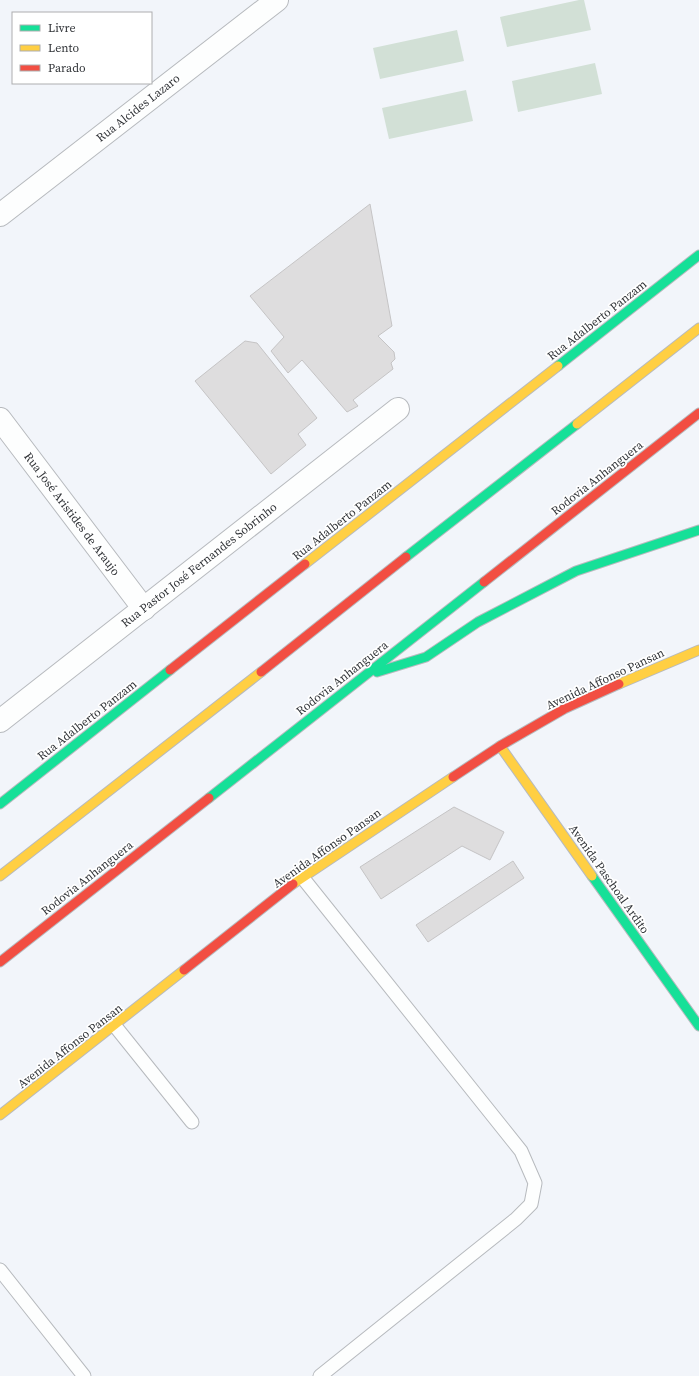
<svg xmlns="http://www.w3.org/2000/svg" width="699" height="1376" font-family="'Source Serif 4',serif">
	<rect width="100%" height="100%" fill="#f2f5fa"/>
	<!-- green -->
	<g fill="#d2e0d6">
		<path d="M579,0H584L591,30L507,47L500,17Z"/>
		<path d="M457,30L464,61L380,79L373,48Z"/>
		<path d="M595,63L602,94L518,112L512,81Z"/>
		<path d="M466,90L473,121L389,139L382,108Z"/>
	</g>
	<!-- building -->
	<g fill="#deddde" stroke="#c5c4c5">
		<path d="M370,204L392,326L378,336L394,352L395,359L391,363L393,369L353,400L358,406L347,412L302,360L288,373L271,351L284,337L250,296Z"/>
		<path d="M245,341L257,343L317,418L298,434L306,445L271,474L195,381Z"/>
		<path d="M454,807L504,832L490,860L462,846L381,899L360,867Z"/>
		<path d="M513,861L524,878L428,942L416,925Z"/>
	</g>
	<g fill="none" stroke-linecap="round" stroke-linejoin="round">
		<defs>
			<g id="lane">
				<path d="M302,877L521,1151L535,1183L531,1204L516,1219L320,1376"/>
				<path d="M115,1026L192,1122"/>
				<path d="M0,1270L84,1376"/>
			</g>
			<g id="street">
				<path d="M0,215L277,0"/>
				<path d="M0,419L144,609"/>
				<path d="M0,721L398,409"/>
			</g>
			<g id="fast">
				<path d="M558,366L699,255"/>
				<path d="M406,557L577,424"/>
				<path d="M377,672L426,657L478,622L576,571L699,530"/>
				<path d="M209,798L484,582"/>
				<path d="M0,804L170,670"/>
				<path d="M592,876L699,1026"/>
			</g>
			<g id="slow">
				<path d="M577,424L699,328"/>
				<path d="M305,564L558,366"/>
				<path d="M619,684L699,650"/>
				<path d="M500,746L592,876"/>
				<path d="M0,876L261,672"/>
				<path d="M293,884L453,777"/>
				<path d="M0,1115L184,970"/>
			</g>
			<g id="jam">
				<path d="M484,582L699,413"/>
				<path d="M170,670L305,564"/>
				<path d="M261,672L406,557"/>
				<path d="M453,777L500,746L564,709L619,684"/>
				<path d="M0,962L209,798"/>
				<path d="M184,970L293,884"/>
			</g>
		</defs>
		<!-- lane casing -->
		<use href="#lane" stroke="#b7babe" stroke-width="15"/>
		<!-- street casing -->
		<use href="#street" stroke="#b7babe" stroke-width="24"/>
		<!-- fast casing -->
		<use href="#fast" stroke="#b7babe" stroke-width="11"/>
		<!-- slow casing -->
		<use href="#slow" stroke="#b7babe" stroke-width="11"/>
		<!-- jam casing -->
		<use href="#jam" stroke="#b7babe" stroke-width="11"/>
		<!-- lane -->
		<use href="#lane" stroke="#fdfefe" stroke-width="13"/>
		<!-- street -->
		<use href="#street" stroke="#fdfefe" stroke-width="22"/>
		<!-- fast -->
		<use href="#fast" stroke="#16e098" stroke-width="9"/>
		<!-- slow -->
		<use href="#slow" stroke="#ffcf43" stroke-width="9"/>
		<!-- jam -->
		<use href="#jam" stroke="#f24e42" stroke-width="9"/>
	</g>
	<g text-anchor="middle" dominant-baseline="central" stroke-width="3.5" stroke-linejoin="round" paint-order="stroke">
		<!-- street labels -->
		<g font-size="12" fill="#313438" stroke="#fff">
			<text transform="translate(138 108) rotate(-38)">Rua Alcides Lazaro</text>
			<text transform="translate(597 320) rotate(-38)">Rua Adalberto Panzam</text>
			<text transform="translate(597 478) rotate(-38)">Rodovia Anhanguera</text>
			<text transform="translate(72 514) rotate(53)">Rua José Aristides de Araujo</text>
			<text transform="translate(342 520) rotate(-38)">Rua Adalberto Panzam</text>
			<text transform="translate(199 565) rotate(-38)">Rua Pastor José Fernandes Sobrinho</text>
			<text transform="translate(342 678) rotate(-38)">Rodovia Anhanguera</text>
			<text transform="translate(605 679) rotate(-25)">Avenida Affonso Pansan</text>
			<text transform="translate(87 720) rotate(-38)">Rua Adalberto Panzam</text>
			<text transform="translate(327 848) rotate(-35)">Avenida Affonso Pansan</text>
			<text transform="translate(87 878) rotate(-38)">Rodovia Anhanguera</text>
			<text transform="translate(609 879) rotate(55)">Avenida Paschoal Ardito</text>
			<text transform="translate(70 1046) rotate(-38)">Avenida Affonso Pansan</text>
		</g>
	</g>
	<!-- legend -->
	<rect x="12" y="12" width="140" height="72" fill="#ffffff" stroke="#adaeaf"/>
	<rect x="20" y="25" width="20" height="6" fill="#16e098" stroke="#adaeaf"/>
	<text x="48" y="32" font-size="12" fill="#313438">Livre</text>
	<rect x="20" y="45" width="20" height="6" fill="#ffcf43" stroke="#adaeaf"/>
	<text x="48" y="52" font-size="12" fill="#313438">Lento</text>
	<rect x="20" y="65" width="20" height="6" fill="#f24e42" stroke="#adaeaf"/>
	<text x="48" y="72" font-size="12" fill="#313438">Parado</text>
</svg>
